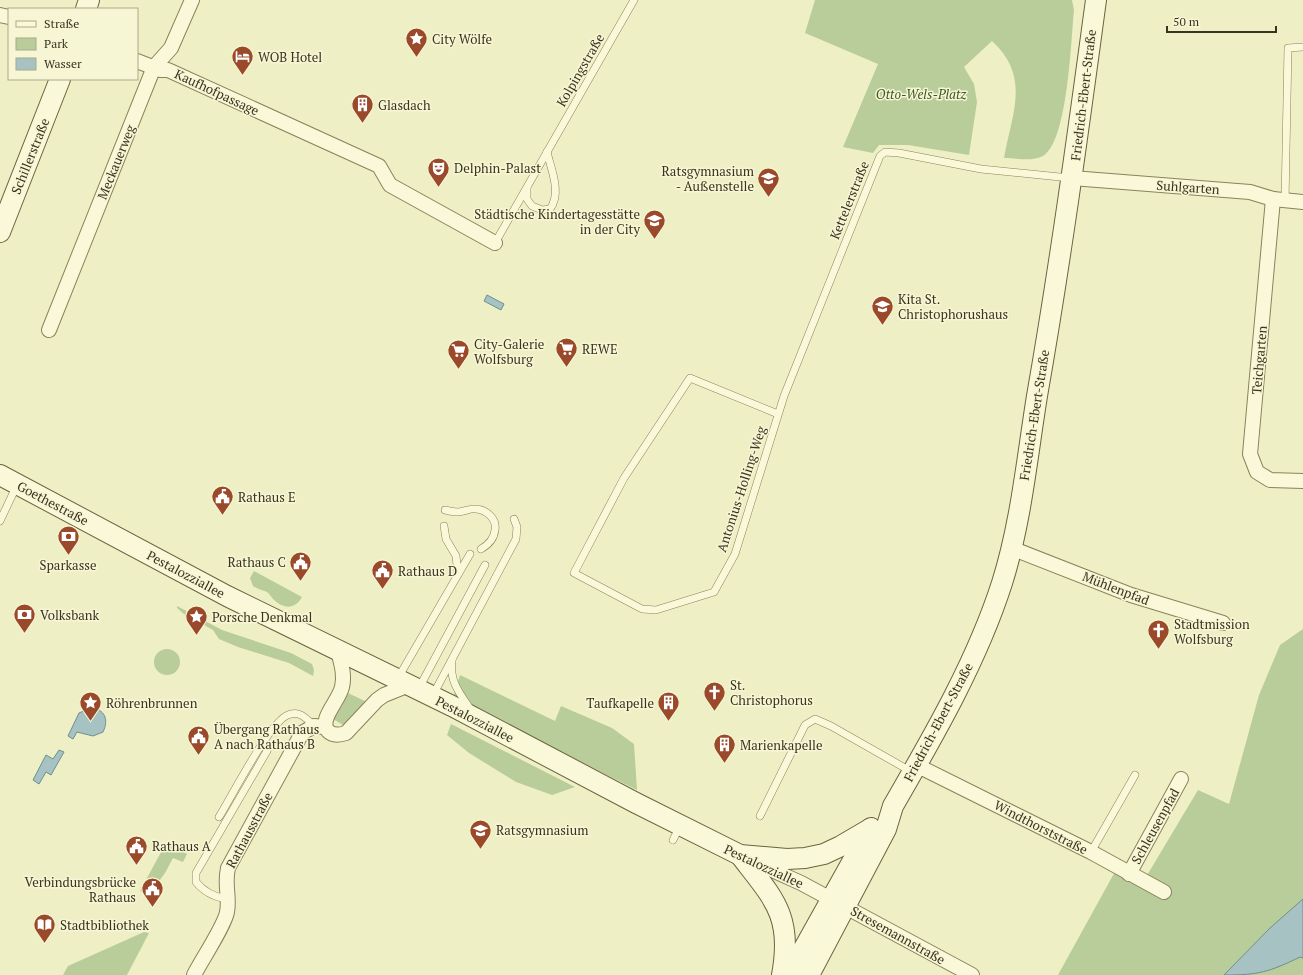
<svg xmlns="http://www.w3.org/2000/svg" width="1303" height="975" font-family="'PT Serif',serif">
	<rect width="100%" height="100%" fill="#efefc5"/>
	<!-- green -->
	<g fill="#b8cd99">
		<path d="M815,0H1072L1074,10C1071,39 1068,142 1043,156C1032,162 1015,158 1004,158C1012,113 1031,77 992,41L964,67L974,84L977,102L969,155L908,145H879L873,153L843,147L878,64L805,33Z"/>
		<path d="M254,571L302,597C295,610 283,609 273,599C271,597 270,594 267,592C263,590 257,589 253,586L250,578Z"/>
		<path d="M177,606L222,630L291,653L312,664L314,670L313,676L289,663L238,647L219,639L213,630L184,614L177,608Z"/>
		<path d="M1303,629V975H1058L1117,868L1143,882L1198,790L1229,804L1259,695L1280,645Z"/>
		<circle cx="167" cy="662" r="13"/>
		<path d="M460,675L555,721L561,706L612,728L634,744L637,790L453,698Z"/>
		<path d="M348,693L367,702L348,728L333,719L342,706Z"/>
		<path d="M451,724L575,787L552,795L516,782L469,753L447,735Z"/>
		<path d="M166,843L187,854L183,862L173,858L165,873L149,895L140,891Z"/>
		<path d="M144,932L149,933L127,975H63L68,966Z"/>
	</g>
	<!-- water -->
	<g fill="#a7c2c2" stroke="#6d8f91">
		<path d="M487,295L504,304L501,310L484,301Z"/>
		<path d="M91,708C105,709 109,720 103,732L93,736L77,732L73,739L68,736L79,713Z"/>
		<path d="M59,750L64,752L51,775L46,772L39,784L33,780L46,755L53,759Z"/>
		<path d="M1303,899V958L1300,957C1269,972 1259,975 1224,975L1270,928Z"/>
	</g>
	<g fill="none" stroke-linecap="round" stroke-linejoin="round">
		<defs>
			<g id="lane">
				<path d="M527,188V199L532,206L542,210L550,209C562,193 551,169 547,152"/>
				<path d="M1285,202L1288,48L1303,47"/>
				<path d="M495,243L634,0"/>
				<path d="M778,414L690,378L624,478L574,573L642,609L656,610L714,592L735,554L784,396L880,156L885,152L899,153L981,169L1070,178"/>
				<path d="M445,510C449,511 454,512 458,512C464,512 470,508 476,509C487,510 497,519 495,530C494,540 488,545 481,549"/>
				<path d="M0,521L17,485"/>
				<path d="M444,526L446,539L456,556L458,574"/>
				<path d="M452,661C449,681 460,694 471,710"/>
				<path d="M398,678L470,554"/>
				<path d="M419,688L485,565"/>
				<path d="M433,695L516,539L517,527L514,519"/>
				<path d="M760,816L805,725L815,719L831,726L912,772"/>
				<path d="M219,817C231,798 270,721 288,715C299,710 306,718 314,726"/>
				<path d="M673,840L680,826"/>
				<path d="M1091,852L1135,775"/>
				<path d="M227,899C214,897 204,892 196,882V873L267,751"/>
			</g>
			<g id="street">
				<path d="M0,15L9,17"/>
				<path d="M137,61L160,70H168L379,166L390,185L495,243"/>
				<path d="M1072,178L1250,192L1273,199L1303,202"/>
				<path d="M1273,199L1250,454L1257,472L1270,480L1303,481"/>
				<path d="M49,330L154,67L171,48L192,0"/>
				<path d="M1011,548L1131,595L1223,623"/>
				<path d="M338,651C341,663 345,675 342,687C339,701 318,720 328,731C333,736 340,735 346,733L377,700L384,695L409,685"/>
				<path d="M916,765L1091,852L1164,892"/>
				<path d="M750,860L801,883L972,975"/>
				<path d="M1129,874L1181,779"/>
				<path d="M194,975C201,961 225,925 227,912C230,897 224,885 228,868L302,733L314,726L325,727"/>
			</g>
			<g id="secondary">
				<path d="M86,9L89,0"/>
				<path d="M0,232L60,79"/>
				<path d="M0,475L227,596L452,706L636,803L740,855L787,859L805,858L824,854L841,846L870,829"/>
				<path d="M740,855C774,899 793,916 782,975"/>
				<path d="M789,975L871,828"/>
				<path d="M809,975L886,829L893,806C934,735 977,661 1002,583C1021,523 1027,458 1037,396C1060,265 1078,133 1096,0"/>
			</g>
		</defs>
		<!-- lane casing -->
		<use href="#lane" stroke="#8a825b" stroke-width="8"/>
		<!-- street casing -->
		<use href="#street" stroke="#8a825b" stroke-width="16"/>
		<!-- secondary casing -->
		<use href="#secondary" stroke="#6c633e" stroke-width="22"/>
		<!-- lane -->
		<use href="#lane" stroke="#f9f9d9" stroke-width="7"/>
		<!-- street -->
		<use href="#street" stroke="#f9f9d9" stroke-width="14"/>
		<!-- secondary -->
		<use href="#secondary" stroke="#f9f9d9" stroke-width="20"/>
	</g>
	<!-- icons -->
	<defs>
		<symbol id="sight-pin" viewBox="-11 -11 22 30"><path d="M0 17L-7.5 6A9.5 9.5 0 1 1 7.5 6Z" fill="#9a4a2a" stroke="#f6f6d5"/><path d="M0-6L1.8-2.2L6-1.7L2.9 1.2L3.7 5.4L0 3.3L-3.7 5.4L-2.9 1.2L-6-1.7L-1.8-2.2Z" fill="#fff"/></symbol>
		<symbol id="hotel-pin" viewBox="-11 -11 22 30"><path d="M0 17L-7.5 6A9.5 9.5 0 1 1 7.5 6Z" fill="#9a4a2a" stroke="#f6f6d5"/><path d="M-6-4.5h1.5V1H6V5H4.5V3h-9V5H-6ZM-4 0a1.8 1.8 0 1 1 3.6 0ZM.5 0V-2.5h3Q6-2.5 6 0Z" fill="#fff"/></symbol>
		<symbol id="building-pin" viewBox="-11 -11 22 30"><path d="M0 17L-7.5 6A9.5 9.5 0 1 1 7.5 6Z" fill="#9a4a2a" stroke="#f6f6d5"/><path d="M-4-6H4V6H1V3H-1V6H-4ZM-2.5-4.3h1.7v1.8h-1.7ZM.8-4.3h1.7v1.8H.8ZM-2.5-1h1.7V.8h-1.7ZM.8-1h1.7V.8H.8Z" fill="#fff"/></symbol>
		<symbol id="theatre-pin" viewBox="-11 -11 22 30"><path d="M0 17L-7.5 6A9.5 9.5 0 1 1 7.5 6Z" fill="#9a4a2a" stroke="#f6f6d5"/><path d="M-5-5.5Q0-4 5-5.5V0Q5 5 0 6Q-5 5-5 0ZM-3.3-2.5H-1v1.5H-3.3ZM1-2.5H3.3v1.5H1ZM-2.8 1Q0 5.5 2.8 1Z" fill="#fff"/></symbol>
		<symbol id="school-pin" viewBox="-11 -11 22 30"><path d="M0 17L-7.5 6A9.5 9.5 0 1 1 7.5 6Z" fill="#9a4a2a" stroke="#f6f6d5"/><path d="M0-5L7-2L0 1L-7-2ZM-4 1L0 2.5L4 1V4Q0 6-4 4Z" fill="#fff"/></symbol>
		<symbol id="supermarket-pin" viewBox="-11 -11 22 30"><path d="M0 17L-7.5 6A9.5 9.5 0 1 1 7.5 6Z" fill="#9a4a2a" stroke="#f6f6d5"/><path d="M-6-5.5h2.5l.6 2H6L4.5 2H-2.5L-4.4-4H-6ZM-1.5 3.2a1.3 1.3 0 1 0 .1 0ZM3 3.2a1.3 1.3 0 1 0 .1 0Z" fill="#fff"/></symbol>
		<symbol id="civic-pin" viewBox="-11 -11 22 30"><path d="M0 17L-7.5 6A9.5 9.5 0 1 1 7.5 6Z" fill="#9a4a2a" stroke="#f6f6d5"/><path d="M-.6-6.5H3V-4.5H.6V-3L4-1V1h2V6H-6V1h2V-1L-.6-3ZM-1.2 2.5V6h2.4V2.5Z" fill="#fff"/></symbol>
		<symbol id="bank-pin" viewBox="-11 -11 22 30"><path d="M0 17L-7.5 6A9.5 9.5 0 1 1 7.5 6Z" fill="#9a4a2a" stroke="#f6f6d5"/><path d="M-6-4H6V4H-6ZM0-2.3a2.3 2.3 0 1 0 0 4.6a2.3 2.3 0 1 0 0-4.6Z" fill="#fff"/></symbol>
		<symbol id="church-pin" viewBox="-11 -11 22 30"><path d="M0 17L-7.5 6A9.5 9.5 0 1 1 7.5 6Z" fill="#9a4a2a" stroke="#f6f6d5"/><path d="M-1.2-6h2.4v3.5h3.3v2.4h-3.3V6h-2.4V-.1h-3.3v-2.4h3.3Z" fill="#fff"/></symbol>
		<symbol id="library-pin" viewBox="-11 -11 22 30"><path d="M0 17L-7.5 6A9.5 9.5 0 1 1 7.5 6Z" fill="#9a4a2a" stroke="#f6f6d5"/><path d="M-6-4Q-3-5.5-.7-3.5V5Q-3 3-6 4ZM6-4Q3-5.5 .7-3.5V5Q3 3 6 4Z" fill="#fff"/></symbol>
	</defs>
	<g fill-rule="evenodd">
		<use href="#sight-pin" x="404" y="26" width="25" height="34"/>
		<use href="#hotel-pin" x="230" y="44" width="25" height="34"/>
		<use href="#building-pin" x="350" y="92" width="25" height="34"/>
		<use href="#theatre-pin" x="426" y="156" width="25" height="34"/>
		<use href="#school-pin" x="756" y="166" width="25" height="34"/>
		<use href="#school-pin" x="642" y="208" width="25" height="34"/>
		<use href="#school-pin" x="870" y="294" width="25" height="34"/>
		<use href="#supermarket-pin" x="554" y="336" width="25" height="34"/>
		<use href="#supermarket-pin" x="446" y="338" width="25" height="34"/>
		<use href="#civic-pin" x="210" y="484" width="25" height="34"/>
		<use href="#bank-pin" x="56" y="524" width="25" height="34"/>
		<use href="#civic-pin" x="288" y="550" width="25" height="34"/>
		<use href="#civic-pin" x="370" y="558" width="25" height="34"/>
		<use href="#bank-pin" x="12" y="602" width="25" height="34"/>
		<use href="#sight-pin" x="184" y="604" width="25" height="34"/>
		<use href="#church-pin" x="1146" y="618" width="25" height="34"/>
		<use href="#church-pin" x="702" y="680" width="25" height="34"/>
		<use href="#sight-pin" x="78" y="690" width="25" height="34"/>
		<use href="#building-pin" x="656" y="690" width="25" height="34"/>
		<use href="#civic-pin" x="186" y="724" width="25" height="34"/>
		<use href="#building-pin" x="712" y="732" width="25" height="34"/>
		<use href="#school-pin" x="468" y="818" width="25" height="34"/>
		<use href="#civic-pin" x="124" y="834" width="25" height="34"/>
		<use href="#civic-pin" x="140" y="876" width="25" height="34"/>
		<use href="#library-pin" x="32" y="912" width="25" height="34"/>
	</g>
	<g text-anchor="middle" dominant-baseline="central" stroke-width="3" stroke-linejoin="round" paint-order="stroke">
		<!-- poi labels -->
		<g font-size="13" fill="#3a341f" stroke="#f6f6d5" text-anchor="start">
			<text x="432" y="39">City Wölfe</text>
			<text x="258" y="57">WOB Hotel</text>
			<text x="378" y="105">Glasdach</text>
			<text x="454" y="168">Delphin-Palast</text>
			<text x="754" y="171" text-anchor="end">Ratsgymnasium<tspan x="754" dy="15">- Außenstelle</tspan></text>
			<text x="640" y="214" text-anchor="end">Städtische Kindertagesstätte<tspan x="640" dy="15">in der City</tspan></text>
			<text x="898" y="299">Kita St.<tspan x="898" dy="15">Christophorushaus</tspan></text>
			<text x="474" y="344">City-Galerie<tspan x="474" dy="15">Wolfsburg</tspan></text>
			<text x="582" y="349">REWE</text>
			<text x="238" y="497">Rathaus E</text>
			<text x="286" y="562" text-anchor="end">Rathaus C</text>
			<text x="68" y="565" text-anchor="middle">Sparkasse</text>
			<text x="398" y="571">Rathaus D</text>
			<text x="40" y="615">Volksbank</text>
			<text x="212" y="617">Porsche Denkmal</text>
			<text x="1174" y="624">Stadtmission<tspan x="1174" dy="15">Wolfsburg</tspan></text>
			<text x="730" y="685">St.<tspan x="730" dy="15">Christophorus</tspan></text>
			<text x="106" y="703">Röhrenbrunnen</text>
			<text x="654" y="703" text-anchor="end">Taufkapelle</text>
			<text x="214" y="729">Übergang Rathaus<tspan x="214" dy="15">A nach Rathaus B</tspan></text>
			<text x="740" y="745">Marienkapelle</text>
			<text x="496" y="830">Ratsgymnasium</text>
			<text x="152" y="846">Rathaus A</text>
			<text x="136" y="882" text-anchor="end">Verbindungsbrücke<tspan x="136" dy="15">Rathaus</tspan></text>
			<text x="60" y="925">Stadtbibliothek</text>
		</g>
		<!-- street labels -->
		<g font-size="13" fill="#3a341f" stroke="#f6f6d5">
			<text transform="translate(580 70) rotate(-60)">Kolpingstraße</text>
			<text transform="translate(217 92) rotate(25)">Kaufhofpassage</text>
			<text transform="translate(1083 95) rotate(-83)">Friedrich-Ebert-Straße</text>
			<text transform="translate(30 156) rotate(-68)">Schillerstraße</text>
			<text transform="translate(116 162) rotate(-68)">Meckauerweg</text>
			<text transform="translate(1188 187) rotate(4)">Suhlgarten</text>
			<text transform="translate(849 200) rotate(-68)">Kettelerstraße</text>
			<text transform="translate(1259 360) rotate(-85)">Teichgarten</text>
			<text transform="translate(1034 415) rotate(-81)">Friedrich-Ebert-Straße</text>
			<text transform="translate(741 489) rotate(-72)">Antonius-Holling-Weg</text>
			<text transform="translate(53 503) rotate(28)">Goethestraße</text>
			<text transform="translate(186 574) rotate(28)">Pestalozziallee</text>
			<text transform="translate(1116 588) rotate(21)">Mühlenpfad</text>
			<text transform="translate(475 719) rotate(27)">Pestalozziallee</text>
			<text transform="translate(938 722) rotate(-62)">Friedrich-Ebert-Straße</text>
			<text transform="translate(1155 826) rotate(-61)">Schleusenpfad</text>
			<text transform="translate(1041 827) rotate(27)">Windthorststraße</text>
			<text transform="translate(249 830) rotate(-62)">Rathausstraße</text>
			<text transform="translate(764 866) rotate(25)">Pestalozziallee</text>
			<text transform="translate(898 935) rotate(29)">Stresemannstraße</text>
		</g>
		<!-- park labels -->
		<g font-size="13" font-style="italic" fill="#3c5725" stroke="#f6f6d5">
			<text x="921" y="94">Otto-Wels-Platz</text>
		</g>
	</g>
	<!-- legend -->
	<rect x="8" y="8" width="130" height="72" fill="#f6f6d5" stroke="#aba88c"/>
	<rect x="16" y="21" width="20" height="6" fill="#f9f9d9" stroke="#aba88c"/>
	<text x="44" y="28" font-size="12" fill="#3a341f">Straße</text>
	<rect x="16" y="38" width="20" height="12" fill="#b8cd99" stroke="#aba88c"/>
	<text x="44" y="48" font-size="12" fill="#3a341f">Park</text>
	<rect x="16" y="58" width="20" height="12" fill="#a7c2c2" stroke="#aba88c"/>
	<text x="44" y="68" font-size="12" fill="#3a341f">Wasser</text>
	<!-- scale -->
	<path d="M1167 26v6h109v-6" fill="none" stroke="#3a341f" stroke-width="2"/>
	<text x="1173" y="26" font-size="12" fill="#3a341f" stroke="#f6f6d5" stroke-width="3" paint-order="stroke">50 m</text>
</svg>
